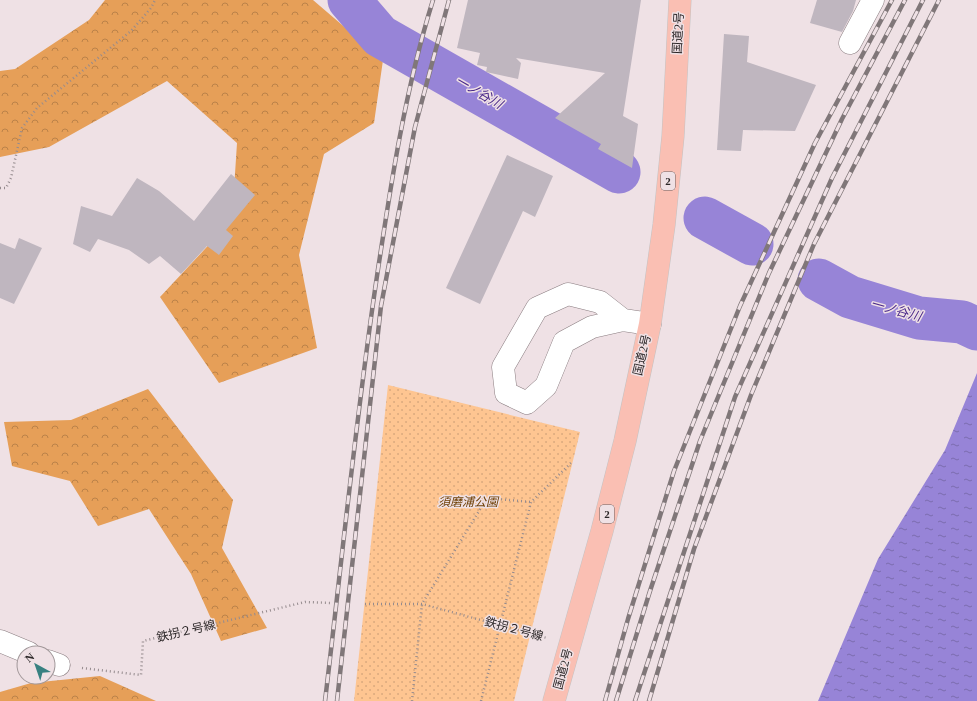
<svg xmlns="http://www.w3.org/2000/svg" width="977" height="701" font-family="'Times New Roman','Noto Sans JP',serif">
	<defs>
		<pattern id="forest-crowns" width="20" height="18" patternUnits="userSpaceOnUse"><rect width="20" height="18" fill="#e69f58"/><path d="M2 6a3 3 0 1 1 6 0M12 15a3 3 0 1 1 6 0" fill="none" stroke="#bb8249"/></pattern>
		<pattern id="park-dots" width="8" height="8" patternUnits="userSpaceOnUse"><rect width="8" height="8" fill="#fec591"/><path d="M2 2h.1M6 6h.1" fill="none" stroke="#daa97d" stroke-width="1.8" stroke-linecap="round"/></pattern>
		<pattern id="water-ripples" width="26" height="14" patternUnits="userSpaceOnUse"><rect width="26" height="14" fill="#9784d7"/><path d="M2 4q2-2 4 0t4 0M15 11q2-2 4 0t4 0" fill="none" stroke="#7b6cae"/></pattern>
	</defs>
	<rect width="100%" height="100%" fill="#efe1e5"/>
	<!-- forest -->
	<g fill="url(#forest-crowns)">
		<path d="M105,0H313L383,60L374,123L324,154L299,255L317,348L219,383L160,297L232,220L237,143L167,81L49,147L0,157V71L15,69L89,20Z"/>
		<path d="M148,389L233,500L222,548L267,628L221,641L191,574L149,509L98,526L70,481L12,466L4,422L71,420Z"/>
		<path d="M100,676L156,701H0V692L31,683Z"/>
	</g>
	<!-- park -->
	<path fill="url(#park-dots)" d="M388,385L580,432L514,701H354Z"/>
	<!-- water -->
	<path fill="url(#water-ripples)" d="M977,373V701H818L878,559L945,450Z"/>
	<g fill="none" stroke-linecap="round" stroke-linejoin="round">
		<!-- river -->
		<g stroke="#9784d7" stroke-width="43">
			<path d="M349,0L380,36L619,172"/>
			<path d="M705,218L752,244"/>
			<path d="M819,280L850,297L919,318L962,322L977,329"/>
		</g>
	</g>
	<!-- building -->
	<g fill="#bfb6bf">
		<path d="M468,0H641L623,116L638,124L632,168L598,149L601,144L555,118L605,73L516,58L521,63L518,79L486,72L487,67L477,65L480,53L457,48Z"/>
		<path d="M817,0H856L853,11L842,32L810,23Z"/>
		<path d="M724,34L749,36L747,62L816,85L795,131L743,130L741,151L717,150Z"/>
		<path d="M507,155L553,176L535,217L523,211L480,304L446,288Z"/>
		<path d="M231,174L255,195L226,230L233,236L219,255L207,246L181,274L160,256L149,264L129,250L98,239L90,252L73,244L81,206L112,216L137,178L159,191L194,221Z"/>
		<path d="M19,238L42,248L14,304L0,298V243L15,249Z"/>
	</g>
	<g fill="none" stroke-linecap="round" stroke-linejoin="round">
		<defs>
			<g id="minor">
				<path d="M850,43L873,0"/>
				<path d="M623,320L600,302L568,294L537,308L503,367L506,393L527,403L546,386L564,342L592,327L623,320L650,324"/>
				<path d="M0,641L29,653"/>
				<path d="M48,661L59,665"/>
			</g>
			<path id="highway" d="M554,701L602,531L625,441L650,324L664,225L673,136L680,0"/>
		</defs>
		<!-- minor casing -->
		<use href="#minor" stroke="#8a7d80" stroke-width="23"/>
		<!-- highway casing -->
		<use href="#highway" stroke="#c4c3c3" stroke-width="23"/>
		<!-- path -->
		<g stroke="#958b8e" stroke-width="2.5" stroke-dasharray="1 3" stroke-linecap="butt">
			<path d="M0,188H6L11,178L22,128L37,108L131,31L151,8L155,0"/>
			<path d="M365,604H422L547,638"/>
			<path d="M82,668L141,675L143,641L305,602L332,603"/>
			<path d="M412,701L422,604L487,498L531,502"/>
			<path d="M481,701L531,502L573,461"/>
		</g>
		<!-- minor -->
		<use href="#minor" stroke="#fff" stroke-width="22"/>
		<!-- highway -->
		<use href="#highway" stroke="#fabfb3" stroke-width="22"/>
		<defs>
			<g id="rail">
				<path d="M325,701C342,559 356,417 377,276C391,183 405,90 433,0"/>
				<path d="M337,701L381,306L415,127L449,0"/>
				<path d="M605,701L628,619L674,471L740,306L815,143L892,0"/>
				<path d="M616,701L650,591L700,441L769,273L842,119L905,0"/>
				<path d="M635,701L735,397L832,178L923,0"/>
				<path d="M649,701L694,549L751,395L814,244L939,0"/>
			</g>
		</defs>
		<!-- rail casing -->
		<use href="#rail" stroke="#807779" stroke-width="4.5"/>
		<!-- rail -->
		<use href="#rail" stroke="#efe1e5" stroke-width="3" stroke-dasharray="9" stroke-linecap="butt"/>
	</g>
	<g text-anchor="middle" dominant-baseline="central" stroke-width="3" stroke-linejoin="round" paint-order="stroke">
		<!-- shield labels -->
		<g fill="#efe1e5" stroke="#665f61" stroke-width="1">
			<rect x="661" y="172" width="14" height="18" rx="3"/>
			<rect x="600" y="505" width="14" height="18" rx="3"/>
		</g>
		<g font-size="11" font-weight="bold" fill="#2c2728">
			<text x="668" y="181">2</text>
			<text x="607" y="514">2</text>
		</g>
		<!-- street labels -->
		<g font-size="12" fill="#2c2728" stroke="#efe1e5">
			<text transform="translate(678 33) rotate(-87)">国道2号</text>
			<text transform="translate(642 355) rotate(-77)">国道2号</text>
			<text transform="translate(514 629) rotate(15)">鉄拐２号線</text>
			<text transform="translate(186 631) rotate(-13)">鉄拐２号線</text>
			<text transform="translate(563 669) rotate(-75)">国道2号</text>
		</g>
		<!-- park labels -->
		<g font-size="12" font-style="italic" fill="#6f4006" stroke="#efe1e5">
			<text x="468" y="502">須磨浦公園</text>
		</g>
		<!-- water labels -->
		<g font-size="13" font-style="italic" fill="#4a298a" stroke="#efe1e5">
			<text transform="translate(479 92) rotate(30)">一ノ谷川</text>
			<text transform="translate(896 310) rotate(15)">一ノ谷川</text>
		</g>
	</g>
	<!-- north arrow -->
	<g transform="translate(36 665) rotate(320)"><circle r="19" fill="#efe1e5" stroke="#a19799"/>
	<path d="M0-3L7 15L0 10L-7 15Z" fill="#388181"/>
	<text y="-6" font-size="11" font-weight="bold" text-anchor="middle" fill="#2c2728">N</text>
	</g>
</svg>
